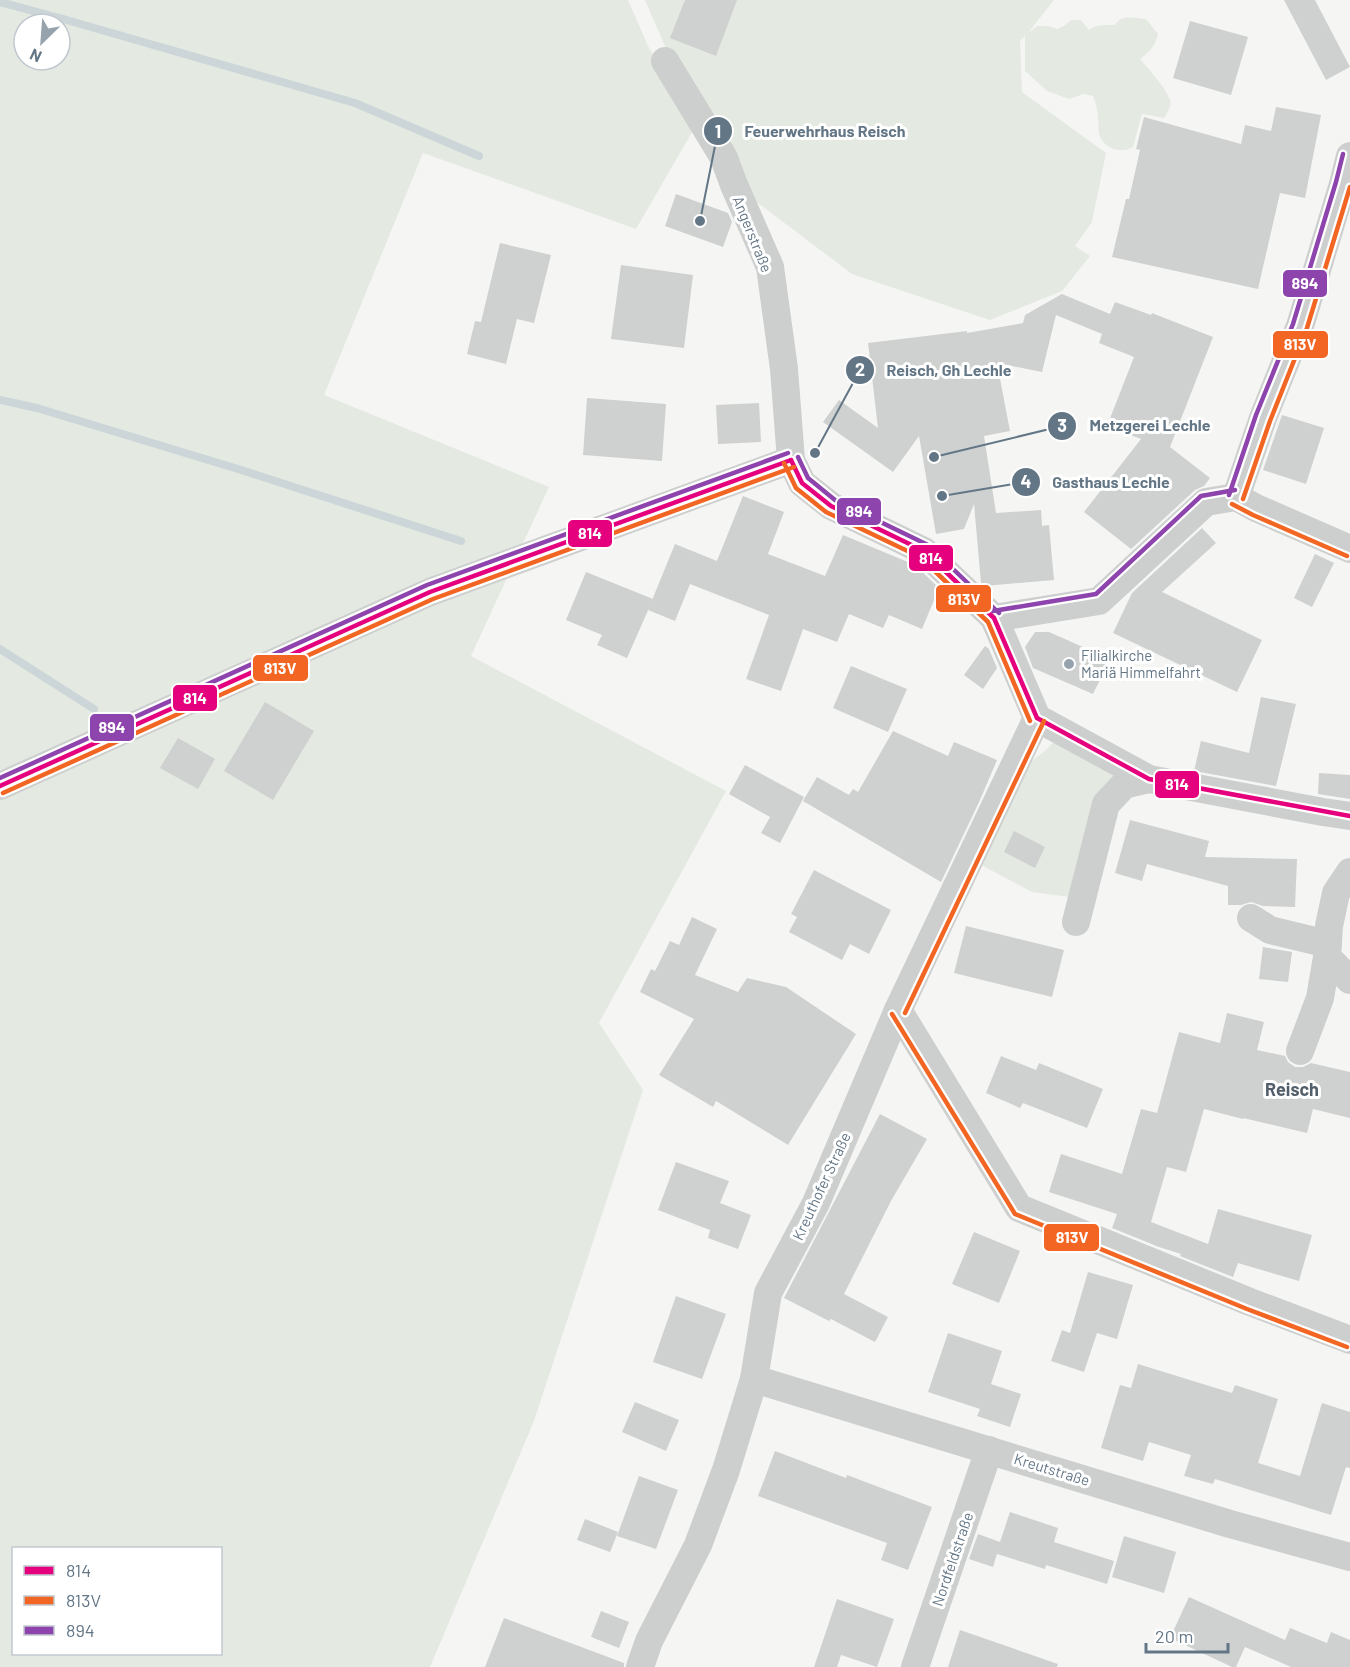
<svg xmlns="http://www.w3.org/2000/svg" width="1350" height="1667" font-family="Barlow,sans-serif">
	<rect width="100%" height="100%" fill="#f5f6f4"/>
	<!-- green -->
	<g fill="#e4e9e2" fill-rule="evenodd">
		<path d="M0,0H628L648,46L695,127L636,229L423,153L324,395L549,487L471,656L726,791L599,1023L643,1090L534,1421L430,1667H0ZM24,24H60V60H24ZM14,1548H220V1654H14Z"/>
		<path d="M645,0H1054L1028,33L1037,26H1048L1057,29L1064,26L1071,20H1081L1089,30C1095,24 1106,25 1115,25C1121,14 1134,18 1146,19L1158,34C1155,46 1150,52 1140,59C1150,71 1164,85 1170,100C1172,106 1167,113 1164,118L1142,114L1133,147C1121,155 1103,148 1099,134C1098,129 1099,124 1098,119C1098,111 1096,104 1093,96L1084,94L1069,99L1047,91L1025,71V36L1020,41L1022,92L1106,153L1092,222L1075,246L1090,256L1062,291L990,320L852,274L734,185L728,152L665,46Z"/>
		<path d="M1058,737L1120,773L1114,821L1092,900L1032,892L979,864L1026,765L1046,750Z"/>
	</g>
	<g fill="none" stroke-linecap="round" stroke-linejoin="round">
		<!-- stream -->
		<g stroke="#ccd6d8" stroke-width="8">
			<path d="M0,2L63,19L355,103L479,156"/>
			<path d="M0,400L37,408L238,469L461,541"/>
			<path d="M0,649L94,709"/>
		</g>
	</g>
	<!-- building -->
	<g fill="#ced1d0">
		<path d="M685,0H737L716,56L670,38Z"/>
		<path d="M1284,0H1315L1350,67L1326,80Z"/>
		<path d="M1190,21L1248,37L1231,95L1173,78Z"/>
		<path d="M1276,107L1321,115L1305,198L1280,193L1258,289L1112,257L1126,199H1129L1140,150L1136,149L1144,117L1241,144L1245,125L1271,131Z"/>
		<path d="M676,194L728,213L732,222L723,247L665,226Z"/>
		<path d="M500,243L551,255L534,323L517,319L506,364L467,354L475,321L481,322Z"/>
		<path d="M621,265L693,275L684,348L611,339Z"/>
		<path d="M1062,294L1110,314L1115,302L1151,315L1152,313L1213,337L1170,447L1210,478L1204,486L1195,490L1131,549L1084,512L1141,439L1107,426L1134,357L1099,343L1102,334L1056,315L1042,372L997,363L1010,431L984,436L996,513L1041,510L1042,526L1049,525L1054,580L984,586L981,583L974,504L964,529L936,534L919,436L893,472L823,422L839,400L878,428L868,343L967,331V333L1023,323L1025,315Z"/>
		<path d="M587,398L666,404L662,461L583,455Z"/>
		<path d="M759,403L761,442L718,444L716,405Z"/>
		<path d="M1282,415L1324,428L1306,484L1263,470Z"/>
		<path d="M743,496L784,512L768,554L825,576L843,535L915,565L939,588L922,629L889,615L883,628L849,614L837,642L803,629L781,691L746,679L769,615L690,584L675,621L648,610L675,544L717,561Z"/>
		<path d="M1202,528L1216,543L1162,592L1262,640L1237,692L1113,633L1132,593Z"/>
		<path d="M1315,554L1334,563L1312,607L1294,598Z"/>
		<path d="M586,572L653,599L627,658L597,645L602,635L566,620Z"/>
		<path d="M1035,632H1049L1110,659L1093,694L1033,668L1025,647Z"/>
		<path d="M985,646L989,649L997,668L983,689L964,675Z"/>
		<path d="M851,666L907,689L888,732L833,708Z"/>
		<path d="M1261,697L1296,704L1276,786L1194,771L1201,741L1249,753Z"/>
		<path d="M265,702L314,731L273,800L224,771Z"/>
		<path d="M893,731L948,756L954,742L997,760L980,800L941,882L803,801L817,777L849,795L853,789L858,792Z"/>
		<path d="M178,738L215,759L198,789L160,768Z"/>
		<path d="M745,765L804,797L780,843L761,833L770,817L729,794Z"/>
		<path d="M1319,773L1350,775V799L1318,794Z"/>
		<path d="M1130,820L1209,841L1205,857L1297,859L1295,907L1263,906L1251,902L1241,905H1228V886L1147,864L1142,881L1115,873Z"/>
		<path d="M1014,831L1045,847L1035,868L1004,852Z"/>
		<path d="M814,870L891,910L869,954L850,944L842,960L789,932L797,917L791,914Z"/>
		<path d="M692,917L717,929L695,975L738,992L747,978L786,987L856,1034L788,1145L716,1101L713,1107L659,1075L694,1019L640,992L651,969L655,971L670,941L679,945Z"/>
		<path d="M966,926L1064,950L1052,997L954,973Z"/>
		<path d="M1263,947L1292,952L1288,982L1259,979Z"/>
		<path d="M1227,1013L1264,1022L1257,1050L1285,1056L1288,1062L1295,1067H1303L1311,1063L1350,1072V1118L1313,1109L1307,1133L1243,1118V1119L1204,1109L1186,1172L1167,1167L1151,1222L1208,1244L1218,1209L1312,1235L1299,1281L1238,1263L1233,1277L1180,1256L1181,1254L1159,1247L1112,1228L1117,1214L1049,1192L1061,1154L1122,1174L1141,1109L1157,1113L1179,1032L1220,1043Z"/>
		<path d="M1001,1056L1036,1070L1039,1063L1103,1089L1087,1128L1023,1103L1020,1108L986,1093Z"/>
		<path d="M880,1114L927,1139L891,1201L844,1294L888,1317L875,1342L831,1319L829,1321L784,1298Z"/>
		<path d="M676,1162L729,1181L720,1203L751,1215L738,1249L708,1238L710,1230L658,1210Z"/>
		<path d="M974,1232L1020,1251L999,1303L952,1284Z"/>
		<path d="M1088,1272L1133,1285L1117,1339L1097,1333L1084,1372L1051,1361L1062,1330L1070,1333Z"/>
		<path d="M676,1296L726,1314L702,1379L653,1362Z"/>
		<path d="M948,1333L1002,1351L991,1384L1021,1394L1010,1427L977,1416L980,1409L928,1392Z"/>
		<path d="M1138,1364L1232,1393L1235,1385L1278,1399L1258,1463L1300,1476L1322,1403L1350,1412V1468L1346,1467L1331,1515L1215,1479L1213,1484L1184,1476L1191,1455L1149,1442L1143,1461L1101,1448L1120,1385L1131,1388Z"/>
		<path d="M635,1402L679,1420L666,1451L622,1432Z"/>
		<path d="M775,1451L846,1478L847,1475L932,1507L908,1570L881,1560L887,1543L758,1496Z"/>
		<path d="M639,1476L678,1490L656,1549L617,1536Z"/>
		<path d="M1010,1512L1058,1528L1054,1542L1114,1561L1107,1584L1046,1565L1045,1569L997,1554L993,1567L969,1559L978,1534L1000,1542Z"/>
		<path d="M585,1519L618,1532L610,1552L577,1540Z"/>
		<path d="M1124,1536L1176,1552L1164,1593L1112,1577Z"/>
		<path d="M1189,1597L1285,1640L1290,1628L1327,1643L1331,1632L1350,1640V1667H1291L1245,1647L1236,1667H1232L1170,1638Z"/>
		<path d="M837,1599L894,1619L877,1667L841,1655L837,1667H814Z"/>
		<path d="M601,1611L629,1622L619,1648L591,1637Z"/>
		<path d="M504,1618L624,1663V1667H485Z"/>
		<path d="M960,1630L1058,1664L1057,1667H948Z"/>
	</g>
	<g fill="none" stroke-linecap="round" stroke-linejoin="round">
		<!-- minor -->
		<g stroke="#cdcfcf" stroke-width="28">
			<path d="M665,61L724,158L734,185L770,267L784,369L791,460L802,483L831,506L924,551L994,618L1037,718L1149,779L1323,812L1350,816"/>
			<path d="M1236,497L1263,418L1300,326L1343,184L1350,156"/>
			<path d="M1236,497L1256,508L1350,549"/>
			<path d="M994,618L1099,601L1206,502L1236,497"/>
			<path d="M0,786L430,592L791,460"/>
			<path d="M1251,918L1270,930L1328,944"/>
			<path d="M1076,922L1106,804L1124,785L1149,779"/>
			<path d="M1327,957L1350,980"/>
			<path d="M898,1010L1019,1208L1250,1302L1350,1340"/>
			<path d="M1300,1051L1320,998L1327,957L1329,926L1336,893L1350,872"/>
			<path d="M754,1379L1230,1524L1350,1557"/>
			<path d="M640,1667L649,1641L698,1545L726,1470L754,1379L768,1293L816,1203L898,1010L1037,718"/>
			<path d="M915,1667L989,1450"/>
		</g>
		<defs>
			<g id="bus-1">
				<path d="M791,460L802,483L831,506L924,551L994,618L1037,718L1149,779L1350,816"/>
				<path d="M0,786L430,592L791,460"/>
			</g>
			<g id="bus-2">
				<path d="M784,463L796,488L826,512L920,557L988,622L1030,721"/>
				<path d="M1243,499L1270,421L1307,328L1350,187"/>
				<path d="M1232,504L1253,515L1347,556"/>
				<path d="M3,793L433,599L794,467"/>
				<path d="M905,1013L1044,721"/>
				<path d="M892,1014L1015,1214L1247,1309L1347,1347"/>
			</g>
			<g id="bus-3">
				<path d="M798,457L808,478L835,500L928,545L999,613"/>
				<path d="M1229,495L1256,415L1293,324L1336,182L1343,154"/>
				<path d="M993,611L1096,594L1201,496L1235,490"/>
				<path d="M0,778L427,585L788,453"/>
			</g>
		</defs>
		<!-- bus-1 casing -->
		<use href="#bus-1" stroke="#fff" stroke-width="9"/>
		<!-- bus-2 casing -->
		<use href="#bus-2" stroke="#fff" stroke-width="9"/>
		<!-- bus-3 casing -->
		<use href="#bus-3" stroke="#fff" stroke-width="9"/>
		<!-- bus-1 -->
		<use href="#bus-1" stroke="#e5007d" stroke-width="4.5"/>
		<!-- bus-2 -->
		<use href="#bus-2" stroke="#f26522" stroke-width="4.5"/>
		<!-- bus-3 -->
		<use href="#bus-3" stroke="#8e44ad" stroke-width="4.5"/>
	</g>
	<!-- markers -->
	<circle fill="#96a3ac" stroke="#fff" stroke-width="2" cx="1069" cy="664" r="6"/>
	<g text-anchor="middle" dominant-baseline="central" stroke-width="6" stroke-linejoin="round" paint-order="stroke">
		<!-- street labels -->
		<g font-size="15" fill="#637686" stroke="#fff">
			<text transform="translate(753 234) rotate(68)">Angerstraße</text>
			<text transform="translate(821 1186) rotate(-65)">Kreuthofer Straße</text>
			<text transform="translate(1052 1469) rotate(17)">Kreutstraße</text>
			<text transform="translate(952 1559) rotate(-71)">Nordfeldstraße</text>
		</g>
		<!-- poi labels -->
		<g font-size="15" fill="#637686" stroke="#fff" text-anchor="start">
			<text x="1081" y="655">Filialkirche<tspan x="1081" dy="17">Mariä Himmelfahrt</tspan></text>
		</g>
		<!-- quarter labels -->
		<g font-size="18" font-weight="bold" fill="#525f6a" stroke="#fff">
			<text x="1292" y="1089">Reisch</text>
		</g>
	</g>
	<!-- callouts -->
	<path fill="none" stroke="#637686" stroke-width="2" d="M700 221L718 131M815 453L860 370M934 457L1062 426M942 496L1026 482"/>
	<g fill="#637686" stroke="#fff" stroke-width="2">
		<circle cx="700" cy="221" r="6"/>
		<circle cx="815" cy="453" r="6"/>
		<circle cx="934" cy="457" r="6"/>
		<circle cx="942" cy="496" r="6"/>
		<circle cx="718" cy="131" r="15"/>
		<circle cx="860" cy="370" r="15"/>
		<circle cx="1062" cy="426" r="15"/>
		<circle cx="1026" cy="482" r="15"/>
	</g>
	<g font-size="18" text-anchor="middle" font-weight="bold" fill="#fff">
		<text x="718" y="138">1</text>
		<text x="860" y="376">2</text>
		<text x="1062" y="432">3</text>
		<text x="1026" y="488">4</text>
	</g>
	<g font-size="16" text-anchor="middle" font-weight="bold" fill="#637686" stroke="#fff" stroke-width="6" stroke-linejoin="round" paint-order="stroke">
		<text x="825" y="137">Feuerwehrhaus Reisch</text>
		<text x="949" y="376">Reisch, Gh Lechle</text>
		<text x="1150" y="431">Metzgerei Lechle</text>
		<text x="1111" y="488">Gasthaus Lechle</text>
	</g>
	<g stroke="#fff" stroke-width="2">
		<rect x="1282" y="269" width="46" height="29" rx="6" fill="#8e44ad"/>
		<rect x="1272" y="330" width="57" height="29" rx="6" fill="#f26522"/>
		<rect x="836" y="497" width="46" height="29" rx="6" fill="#8e44ad"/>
		<rect x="567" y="519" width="46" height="29" rx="6" fill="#e5007d"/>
		<rect x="908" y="544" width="46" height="28" rx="6" fill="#e5007d"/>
		<rect x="935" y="584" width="57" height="29" rx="6" fill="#f26522"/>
		<rect x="252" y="654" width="57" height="28" rx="6" fill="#f26522"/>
		<rect x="172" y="684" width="46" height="28" rx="6" fill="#e5007d"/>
		<rect x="89" y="713" width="46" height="29" rx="6" fill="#8e44ad"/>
		<rect x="1154" y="770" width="46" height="29" rx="6" fill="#e5007d"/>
		<rect x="1043" y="1223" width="57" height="29" rx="6" fill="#f26522"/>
	</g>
	<g font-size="16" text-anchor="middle" font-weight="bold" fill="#fff">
		<text x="1305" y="289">894</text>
		<text x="1300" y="350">813V</text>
		<text x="859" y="517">894</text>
		<text x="590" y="539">814</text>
		<text x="931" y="564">814</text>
		<text x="964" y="605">813V</text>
		<text x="280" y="674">813V</text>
		<text x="195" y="704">814</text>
		<text x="112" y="733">894</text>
		<text x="1177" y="790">814</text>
		<text x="1072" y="1243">813V</text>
	</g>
	<!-- legend -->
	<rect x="12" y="1547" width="210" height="108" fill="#ffffff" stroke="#c1c8cf" stroke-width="1.5"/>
	<rect x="24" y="1566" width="30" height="9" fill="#e5007d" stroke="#c1c8cf" stroke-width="1.5"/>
	<text x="66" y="1577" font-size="18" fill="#637686">814</text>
	<rect x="24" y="1596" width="30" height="9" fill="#f26522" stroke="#c1c8cf" stroke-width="1.5"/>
	<text x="66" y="1607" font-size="18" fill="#637686">813V</text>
	<rect x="24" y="1626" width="30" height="9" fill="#8e44ad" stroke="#c1c8cf" stroke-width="1.5"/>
	<text x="66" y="1637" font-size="18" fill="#637686">894</text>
	<!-- north arrow -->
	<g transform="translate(42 42) rotate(205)"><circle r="28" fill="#ffffff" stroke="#c1c8cf" stroke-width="1.5"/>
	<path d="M0-4.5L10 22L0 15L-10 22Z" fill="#96a3ac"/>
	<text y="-9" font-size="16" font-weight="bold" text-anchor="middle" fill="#637686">N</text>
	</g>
	<!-- scale -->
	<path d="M1146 1643v9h82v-9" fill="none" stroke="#637686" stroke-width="3"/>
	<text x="1155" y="1643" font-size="18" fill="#637686" stroke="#ffffff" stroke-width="4.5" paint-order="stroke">20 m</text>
</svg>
